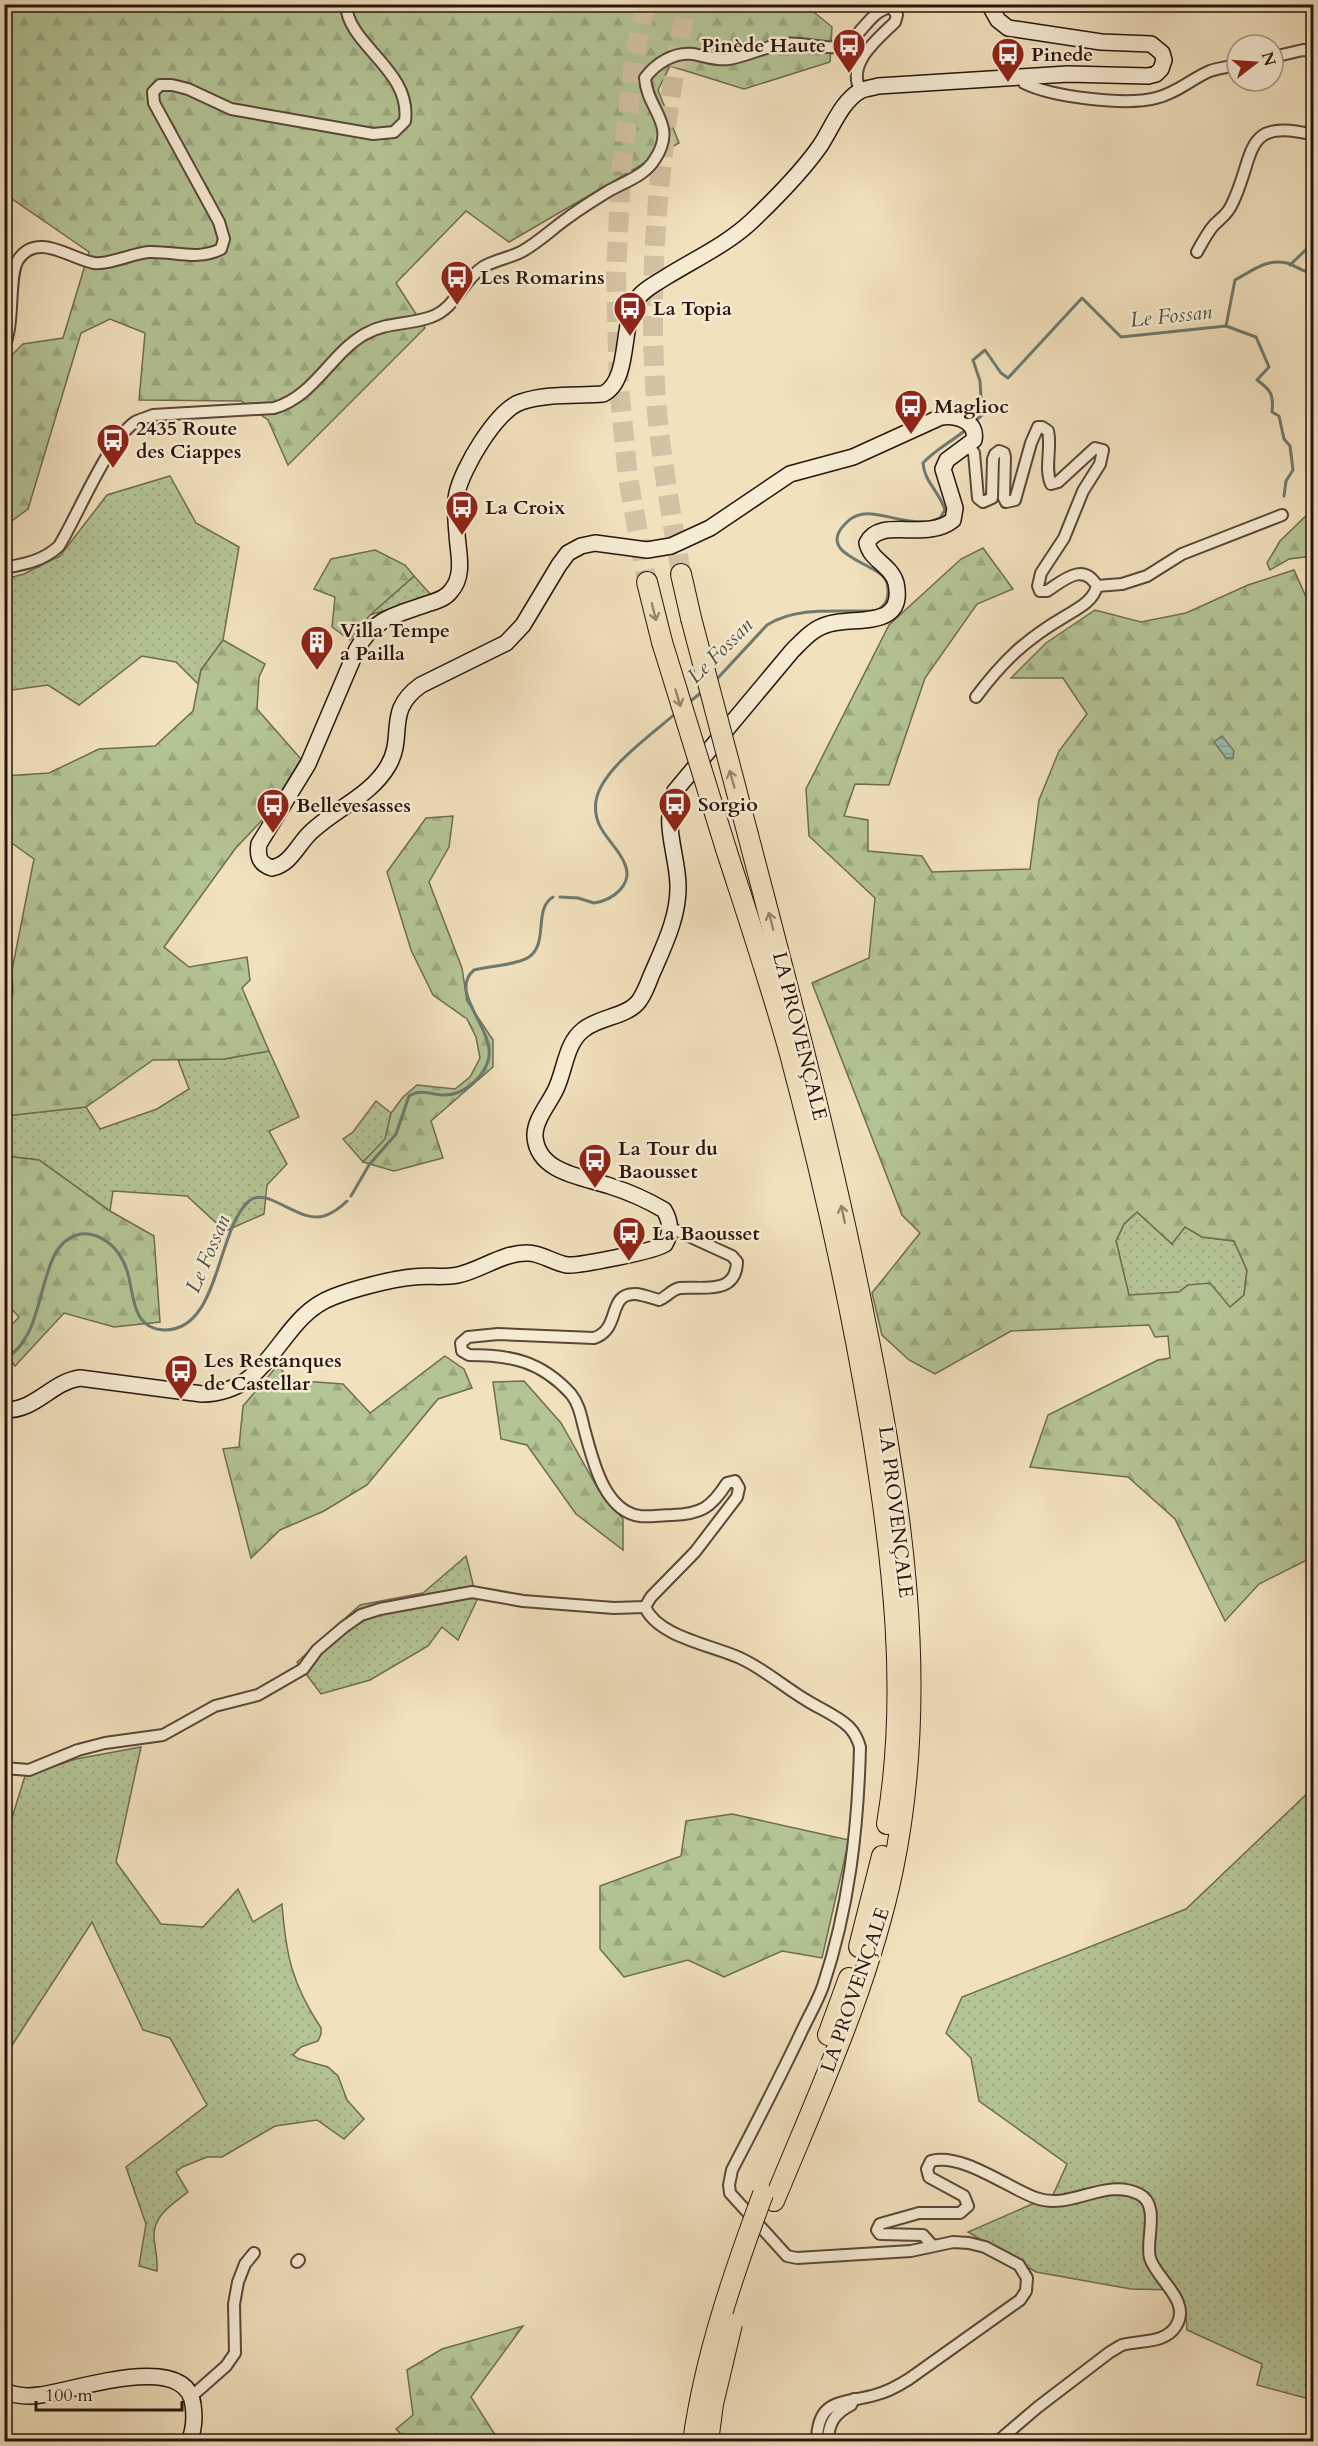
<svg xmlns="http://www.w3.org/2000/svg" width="1318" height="2446" font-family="Cardo,serif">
	<defs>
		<pattern id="grass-dots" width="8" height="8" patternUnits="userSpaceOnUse" patternTransform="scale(1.5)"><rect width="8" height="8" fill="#b4c495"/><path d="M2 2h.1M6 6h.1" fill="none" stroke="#9ba87f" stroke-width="1.8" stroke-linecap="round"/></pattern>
		<pattern id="forest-firs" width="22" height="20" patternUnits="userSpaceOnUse" patternTransform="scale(1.5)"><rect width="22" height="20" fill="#b4c495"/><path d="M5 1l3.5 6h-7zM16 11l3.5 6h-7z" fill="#9ba87f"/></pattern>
		<pattern id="water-rules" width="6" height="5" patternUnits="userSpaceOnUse" patternTransform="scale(1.5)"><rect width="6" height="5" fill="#9bbeaf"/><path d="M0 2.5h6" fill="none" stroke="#86a295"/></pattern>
	</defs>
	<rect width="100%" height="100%" fill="#f1e1bd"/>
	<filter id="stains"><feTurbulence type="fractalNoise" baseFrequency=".00333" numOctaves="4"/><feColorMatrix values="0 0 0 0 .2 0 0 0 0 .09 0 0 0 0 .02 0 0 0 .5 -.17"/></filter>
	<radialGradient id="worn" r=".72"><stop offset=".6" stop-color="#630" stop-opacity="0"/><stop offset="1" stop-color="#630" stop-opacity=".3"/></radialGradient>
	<!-- grass -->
	<g fill="url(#grass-dots)" stroke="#6e6c51" stroke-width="1.5">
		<path d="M170,476L196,523L239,547L223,640L201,670L198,684L176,662L142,656L79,705L48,685L5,691V579L24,574L60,556L107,495Z"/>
		<path d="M414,576L432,596L370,615Z"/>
		<path d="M12,970L13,993L5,1019V975Z"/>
		<path d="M269,1051L299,1117L269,1131L287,1164L267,1185L264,1214L225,1231L187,1196L113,1191L110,1211L39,1160L5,1156V1116L86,1107L100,1129L157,1109L189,1089L178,1060L224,1059Z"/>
		<path d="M376,1101L391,1113L386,1139L363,1162L343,1139L353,1132Z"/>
		<path d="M1137,1212L1172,1244L1185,1226L1202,1237L1234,1241L1247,1270L1244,1295L1230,1307L1188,1285L1179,1292L1129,1296L1116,1241L1124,1224Z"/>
		<path d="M466,1556L477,1600L458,1640L442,1627L428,1646L370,1680L321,1694L297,1662L360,1605L423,1593Z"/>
		<path d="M141,1747L116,1862L161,1924L203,1927L238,1889L253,1922L282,1904C286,1956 292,1984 321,2028V2034L318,2041L301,2047L293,2055L299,2059L328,2067L338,2076L347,2100L364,2119L344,2139L317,2120L275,2126L222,2157H207L182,2167L176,2172L188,2192C173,2204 153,2215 154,2237C155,2249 158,2259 157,2271L139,2266L146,2224L126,2167L207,2105L170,2038L143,2030L92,1922L5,2056L4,1964L8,1961L4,1957L5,1840L25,1776L76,1759Z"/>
		<path d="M1313,1788V2400L1257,2385L1262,2364L1187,2330L1186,2315L1178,2290L1131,2289L1036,2272L968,2232L1053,2195L1067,2164L979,2101L971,2058L946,2033L962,1997L1186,1909Z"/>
	</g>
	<!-- forest -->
	<g fill="url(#forest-firs)" stroke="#6e6c51" stroke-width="1.5" fill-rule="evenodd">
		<path d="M804,4L832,27L830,62L744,89L670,66L658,90L679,143L509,242L466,211L396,283L425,328L288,465L268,420L241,401L139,400L145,333L110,319L81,333L28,509L5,526V362L23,344L63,338L89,252L5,194V5Z"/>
		<path d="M1313,509V556L1289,559L1270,570L1267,563L1280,541Z"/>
		<path d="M983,548L1013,589L977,604L925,678L889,785L855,784L844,816L868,820V851L922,856L932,872L1030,869L1039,800L1059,751L1087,714L1063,678H1011L1046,643L1095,610L1141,622L1186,613L1248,585L1294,570L1314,615L1313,1557L1259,1584L1225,1621L1175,1519L1128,1477L1030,1467L1048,1415L1158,1360L1170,1358L1168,1336L1155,1337L1149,1325L1011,1331L935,1374L909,1360L882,1335L872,1293L920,1233L902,1215L812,983L869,958L875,898L809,836L806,789L889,625L961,559ZM1137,1212L1172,1244L1185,1227L1202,1237L1234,1241L1247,1270L1244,1295L1230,1307L1210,1283L1188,1285L1179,1292L1129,1295L1116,1241L1124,1224Z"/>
		<path d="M375,550L405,565L414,576L370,615L350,640L332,627L335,597L314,589L331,559Z"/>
		<path d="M223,640L265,664L259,677L257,709L301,759L266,816L235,849L164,947L189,967L247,957L250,980L242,988L269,1051L224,1059L153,1060L86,1107L5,1116V1019L13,993L12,970L34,859L6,839L5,841V776L49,773L99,749L155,746L193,711L201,670Z"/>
		<path d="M453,816L449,847L429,882L462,968L467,1001L493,1040V1067L431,1121L443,1158L394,1171L363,1162L385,1139L391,1113L403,1097L417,1085L455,1089L470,1077L480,1058L476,1037L467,1019L433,995L411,950L387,872L426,818Z"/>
		<path d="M5,1156L39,1160L110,1211L154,1236L160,1322L114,1327L64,1313L15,1366L5,1353V1332L19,1317L5,1302Z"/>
		<path d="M445,1356L464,1369L472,1388L438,1399L367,1485L324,1511L280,1530L251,1558L223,1449L239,1447L243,1406L278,1365L289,1380L343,1384L370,1413Z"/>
		<path d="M524,1381L561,1423L598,1489L623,1519V1550L576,1514L527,1445L501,1439L493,1382Z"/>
		<path d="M732,1814L849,1840L822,1958L782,1951L724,1977L688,1960L624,1977L600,1949V1886L681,1856L686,1821Z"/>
		<path d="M523,2326L471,2397L499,2441H408L396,2429L413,2415L407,2370L442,2349Z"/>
	</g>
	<!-- water -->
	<path fill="url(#water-rules)" stroke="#6d7a6e" stroke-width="1.5" d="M1222,736L1234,751L1233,758H1226L1214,742Z"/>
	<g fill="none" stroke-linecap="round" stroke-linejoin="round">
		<!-- stream -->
		<g stroke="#6d7a6e" stroke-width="3">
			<path d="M1290,265L1314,242"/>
			<path d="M1226,326L1235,280C1252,271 1267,258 1287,263C1297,266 1303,273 1314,273"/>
			<path d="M975,421L982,415L980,381L973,360L985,350L1001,373L1008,378L1082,298L1121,337L1226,326L1256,337L1269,367L1257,380C1271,390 1274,395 1272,412L1279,416L1284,439L1290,446L1293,470L1286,481L1284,496"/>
			<path d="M932,521L940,518L945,510C940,492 924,482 923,463C936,449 953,441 968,428"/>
			<path d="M878,610C885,605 888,601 888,591C888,586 888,582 885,578C872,562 814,553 847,522C854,515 862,513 872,514C889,516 905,522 923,522"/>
			<path d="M716,680L767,625C797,606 837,612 872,611"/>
			<path d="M688,703L702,692"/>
			<path d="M560,897L578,898L594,903C613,900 635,884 624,862C614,840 592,830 596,801C601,769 653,734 676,713"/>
			<path d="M351,1196L369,1165L396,1134L409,1096C421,1088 431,1095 445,1095C463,1095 480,1080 487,1064C501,1033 446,994 474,970C489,966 517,965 529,957C549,943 533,909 553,897"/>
			<path d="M4,1359C50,1337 34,1247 77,1235C86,1232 98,1235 106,1241C118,1249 124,1260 128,1274C134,1295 132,1329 164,1330C220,1331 216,1230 249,1201C266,1185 299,1224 324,1216C333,1213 341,1207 347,1201"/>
		</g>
		<!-- highway-tunnel -->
		<g stroke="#d3c2a3" stroke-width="20" stroke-dasharray="20 10" stroke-linecap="butt">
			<path d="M646,4L635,54L621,172L616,275L619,387L628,478L647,582"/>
			<path d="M681,574C672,516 660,457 656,398C646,267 661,133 687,4"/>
		</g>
		<defs>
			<g id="street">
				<path d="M1273,57L1303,50L1314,51"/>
				<path d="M1022,77L1024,83C1052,97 1126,106 1156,98C1177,93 1191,79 1210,71C1218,68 1228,67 1237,65"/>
				<path d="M1197,252C1202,243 1207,233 1214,225C1221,218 1228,214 1232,204C1256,156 1241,116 1314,135"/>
				<path d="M4,347C15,323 8,276 18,260C37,231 71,259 94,263C109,265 133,253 149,252C175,251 197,261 221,249L224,239L219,222L154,103L153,92L160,85H172L188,89L231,109L373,134L394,132L405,121C412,70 347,45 346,4"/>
				<path d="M969,446L974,453L978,498L983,502L992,498L993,459L995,454L999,451L1004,453L1005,457L1004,498L1006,502L1015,500L1031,443L1038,427H1042L1048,431C1052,448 1044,468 1051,484L1058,482L1095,448L1103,450L1100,464L1083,491L1064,538L1041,573L1038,586L1040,591H1047C1064,580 1083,562 1097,586C1093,602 1077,609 1064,617C1025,640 1003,661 976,697"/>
				<path d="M4,568C25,564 43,561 59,546C78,515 107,442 135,422C140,419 147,418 153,415L274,408C315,396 330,354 365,334C386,322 409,325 431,317C456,308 462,281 483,267C495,260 509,258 521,252C538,243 553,228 569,217C581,208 594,200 607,192C624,182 645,176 655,159C678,124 647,110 645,78C656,63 674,52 693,54C705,56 716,61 729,59C747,56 764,47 782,44C802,41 820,49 837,47C860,43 867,11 891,7L897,15L895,22C878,39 845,64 861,91"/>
				<path d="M1097,586L1122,584L1147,576L1182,554L1282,515"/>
				<path d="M645,1607C658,1637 712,1645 740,1658C764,1669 784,1687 806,1700C820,1709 838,1716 849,1727C855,1733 858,1740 860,1747C858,1829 849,1908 823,1986C817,2003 807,2019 800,2035C778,2081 755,2126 732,2170L729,2185L730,2193L787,2256L797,2258L911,2251L953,2242L969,2243L985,2247L1019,2265L1027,2278L1026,2291L1020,2300L909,2379C898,2386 887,2392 875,2395C842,2404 817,2398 817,2442"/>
				<path d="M645,1607L651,1597L695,1552L737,1497L739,1488L735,1481L727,1483C711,1508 701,1514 672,1515C661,1515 650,1517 640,1516C603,1511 592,1457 584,1428C581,1416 579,1404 571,1394C541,1361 511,1355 469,1355L462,1351L461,1343L468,1337L498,1334L594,1338C622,1329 606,1293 636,1294C644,1295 652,1298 659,1300C667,1297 672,1289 680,1288C701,1286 736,1296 737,1262L732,1256L671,1228"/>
				<path d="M4,1768L29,1770L78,1750L105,1743L163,1735L215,1706L258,1695L303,1669L317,1650L344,1627L361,1615L380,1609L472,1592L523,1601L614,1608L645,1607"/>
				<path d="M932,2245L923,2235L880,2234L877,2230L880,2224L919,2213H960L968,2206L964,2196L929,2177L927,2169L931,2161C963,2153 1006,2187 1036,2198C1070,2211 1105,2177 1139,2194C1161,2205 1145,2240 1150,2258C1156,2279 1192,2301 1176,2326C1165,2344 1140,2340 1122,2345C1118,2347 1114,2350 1110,2352L1038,2407L997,2442"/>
				<path d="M297,2262L299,2260"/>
				<path d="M192,2396L226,2366L235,2353L234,2304L238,2282L245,2264L254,2253"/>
				<path d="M828,2442C828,2423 835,2413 851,2405L854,2399"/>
			</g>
			<g id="secondary">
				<path d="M4,1410C36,1411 51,1382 80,1378L202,1394C273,1393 277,1318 333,1297C353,1289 391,1279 413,1277C428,1275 443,1278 458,1275C481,1270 504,1252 528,1253C541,1253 554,1263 567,1265C578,1266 656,1251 665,1244C672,1232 671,1222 664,1210C647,1200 629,1192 610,1186C583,1177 538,1173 535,1137C534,1121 548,1105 555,1091C565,1072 565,1044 583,1030C598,1017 627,1017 639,1001C644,994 648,984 651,976C663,948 679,917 678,885C677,851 662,826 675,791L792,651C803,640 813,628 829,624C855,616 906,630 896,583C891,565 871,561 867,543C880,516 926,542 953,520L955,508L943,469L947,460L974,440C978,421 956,415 941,417L853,457L790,474L710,528L671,546L647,550L595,543L581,546L568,553L559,565L523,625L506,643L421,685C384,711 406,736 388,766C370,797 332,810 308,835C296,848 290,864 272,868C259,864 257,856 259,844L308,764L357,649C374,618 396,615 427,604C436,601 445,599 451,591C465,575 458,553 457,534C456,521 454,506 457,493C462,469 497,409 521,402C547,393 577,396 603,394C630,381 621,328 635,302C641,291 655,284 666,277C695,259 728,244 753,220C777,197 801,173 820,146C832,128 841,102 860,91C865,88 873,88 878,86L1068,74L1148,76L1156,74L1161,69L1164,60L1162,53L1151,44L1101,42L1008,28L998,20L989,4"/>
				<path d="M4,2391C16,2396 28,2397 40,2395C74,2391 187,2350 193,2405C195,2418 194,2430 189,2442"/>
			</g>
			<g id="highway">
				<path d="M681,574L691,618"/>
				<path d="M647,582L662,642"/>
				<path d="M748,835C790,995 832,1154 864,1316C901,1499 931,1684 893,1869C869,1985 819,2092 774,2201"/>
				<path d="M726,849C748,917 771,985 790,1054C823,1178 851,1305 872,1431C893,1561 909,1693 887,1824"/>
				<path d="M859,1947L882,1856"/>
				<path d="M828,2035L849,1978"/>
			</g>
		</defs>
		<!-- street casing -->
		<use href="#street" stroke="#5a4739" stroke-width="14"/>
		<!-- secondary casing -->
		<use href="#secondary" stroke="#27140d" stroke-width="18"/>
		<!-- highway casing -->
		<use href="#highway" stroke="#27140d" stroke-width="22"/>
		<!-- street -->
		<use href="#street" stroke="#f6ecd4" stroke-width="10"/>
		<!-- secondary -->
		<use href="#secondary" stroke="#f6ecd4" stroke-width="15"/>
		<!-- highway -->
		<use href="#highway" stroke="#f1e1bd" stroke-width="20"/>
		<defs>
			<g id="highway-bridge">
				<path d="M691,618L748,835"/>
				<path d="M662,642L726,849"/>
				<path d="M693,2442C705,2356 733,2275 763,2194"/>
				<path d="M708,2442L713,2404L732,2324"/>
			</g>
		</defs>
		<!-- highway-bridge casing -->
		<use href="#highway-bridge" stroke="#27140d" stroke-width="22" stroke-linecap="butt"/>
		<!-- highway-bridge -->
		<use href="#highway-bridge" stroke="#f1e1bd" stroke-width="20"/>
	</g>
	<!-- one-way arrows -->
	<defs><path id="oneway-shaft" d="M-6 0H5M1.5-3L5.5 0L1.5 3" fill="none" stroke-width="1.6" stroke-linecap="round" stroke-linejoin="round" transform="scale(1.5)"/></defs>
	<g stroke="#96856e">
		<use href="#oneway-shaft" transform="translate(654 612) rotate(76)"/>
		<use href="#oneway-shaft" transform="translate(678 698) rotate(73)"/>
		<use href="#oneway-shaft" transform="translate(732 779) rotate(-106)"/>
		<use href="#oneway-shaft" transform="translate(771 921) rotate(-105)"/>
		<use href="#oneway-shaft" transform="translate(843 1214) rotate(-102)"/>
	</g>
	<!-- icons -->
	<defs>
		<symbol id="bus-pin" viewBox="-11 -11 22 30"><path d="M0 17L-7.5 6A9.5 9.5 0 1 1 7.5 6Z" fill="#8f2418" stroke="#f6ecd4"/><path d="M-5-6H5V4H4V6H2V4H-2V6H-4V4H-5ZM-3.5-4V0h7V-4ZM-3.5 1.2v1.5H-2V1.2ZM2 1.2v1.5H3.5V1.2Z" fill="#fff"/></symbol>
		<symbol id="building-pin" viewBox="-11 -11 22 30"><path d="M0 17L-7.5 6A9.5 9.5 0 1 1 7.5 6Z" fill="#8f2418" stroke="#f6ecd4"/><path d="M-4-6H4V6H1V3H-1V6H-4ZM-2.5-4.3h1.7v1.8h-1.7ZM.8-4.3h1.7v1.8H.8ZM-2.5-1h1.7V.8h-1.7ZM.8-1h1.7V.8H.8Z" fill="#fff"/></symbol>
	</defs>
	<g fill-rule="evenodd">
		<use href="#bus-pin" x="830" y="26" width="38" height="52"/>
		<use href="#bus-pin" x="989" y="35" width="38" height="52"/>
		<use href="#bus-pin" x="438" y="258" width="38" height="52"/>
		<use href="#bus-pin" x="611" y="289" width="38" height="52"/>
		<use href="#bus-pin" x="892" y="387" width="38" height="52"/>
		<use href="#bus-pin" x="94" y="421" width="38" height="52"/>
		<use href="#bus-pin" x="443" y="488" width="38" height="52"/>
		<use href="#building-pin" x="298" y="623" width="38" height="52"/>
		<use href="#bus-pin" x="656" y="785" width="38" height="52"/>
		<use href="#bus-pin" x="254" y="786" width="38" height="52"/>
		<use href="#bus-pin" x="576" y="1141" width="38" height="52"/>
		<use href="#bus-pin" x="610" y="1214" width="38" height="52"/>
		<use href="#bus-pin" x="162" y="1352" width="38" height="52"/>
	</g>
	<g text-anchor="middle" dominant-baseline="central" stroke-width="5" stroke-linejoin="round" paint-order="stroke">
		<!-- poi labels -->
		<g font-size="20" font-weight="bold" fill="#27140d" stroke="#f6ecd4" text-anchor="start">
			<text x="826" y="45" text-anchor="end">Pinède Haute</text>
			<text x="1031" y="54">Pinede</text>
			<text x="480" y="277">Les Romarins</text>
			<text x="653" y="308">La Topia</text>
			<text x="934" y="406">Maglioc</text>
			<text x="136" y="428">2435 Route<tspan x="136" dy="23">des Ciappes</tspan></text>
			<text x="485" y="507">La Croix</text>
			<text x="340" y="630">Villa Tempe<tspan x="340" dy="23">a Pailla</tspan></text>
			<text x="698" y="804">Sorgio</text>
			<text x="296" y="805">Bellevesasses</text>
			<text x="618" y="1148">La Tour du<tspan x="618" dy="23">Baousset</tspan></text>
			<text x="652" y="1233">La Baousset</text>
			<text x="204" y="1360">Les Restanques<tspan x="204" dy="23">de Castellar</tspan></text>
		</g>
		<!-- street labels -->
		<g font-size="20" fill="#27140d" stroke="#f6ecd4">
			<text transform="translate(800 1036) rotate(76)">LA PROVENÇALE</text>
			<text transform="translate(896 1512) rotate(83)">LA PROVENÇALE</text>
			<text transform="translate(855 1990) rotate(-71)">LA PROVENÇALE</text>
		</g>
		<!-- water labels -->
		<g font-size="21" font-style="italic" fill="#505046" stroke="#f6ecd4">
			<text transform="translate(1171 316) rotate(-6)">Le Fossan</text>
			<text transform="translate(720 651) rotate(-45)">Le Fossan</text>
			<text transform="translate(208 1254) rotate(-67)">Le Fossan</text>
		</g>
	</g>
	<!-- margin -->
	<rect width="1318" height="2446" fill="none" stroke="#f1e1bd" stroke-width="24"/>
	<rect x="6" y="6" width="1306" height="2434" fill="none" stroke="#27140d" stroke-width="3"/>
	<rect x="12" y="12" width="1294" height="2422" fill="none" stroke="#27140d" stroke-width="1.5"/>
	<!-- north arrow -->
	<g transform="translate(1255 63) rotate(73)"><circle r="28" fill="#f6ecd4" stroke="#a39684" stroke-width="1.5"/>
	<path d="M0-4.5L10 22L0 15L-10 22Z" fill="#8f2418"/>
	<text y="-9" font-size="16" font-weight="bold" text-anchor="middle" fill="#27140d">N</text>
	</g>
	<!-- scale -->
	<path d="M36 2401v9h146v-9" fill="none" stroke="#27140d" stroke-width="3"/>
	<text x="45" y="2401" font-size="18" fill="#27140d" stroke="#f6ecd4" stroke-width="4.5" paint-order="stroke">100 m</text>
	<rect width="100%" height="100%" filter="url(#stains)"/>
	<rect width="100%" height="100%" fill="url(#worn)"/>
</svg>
